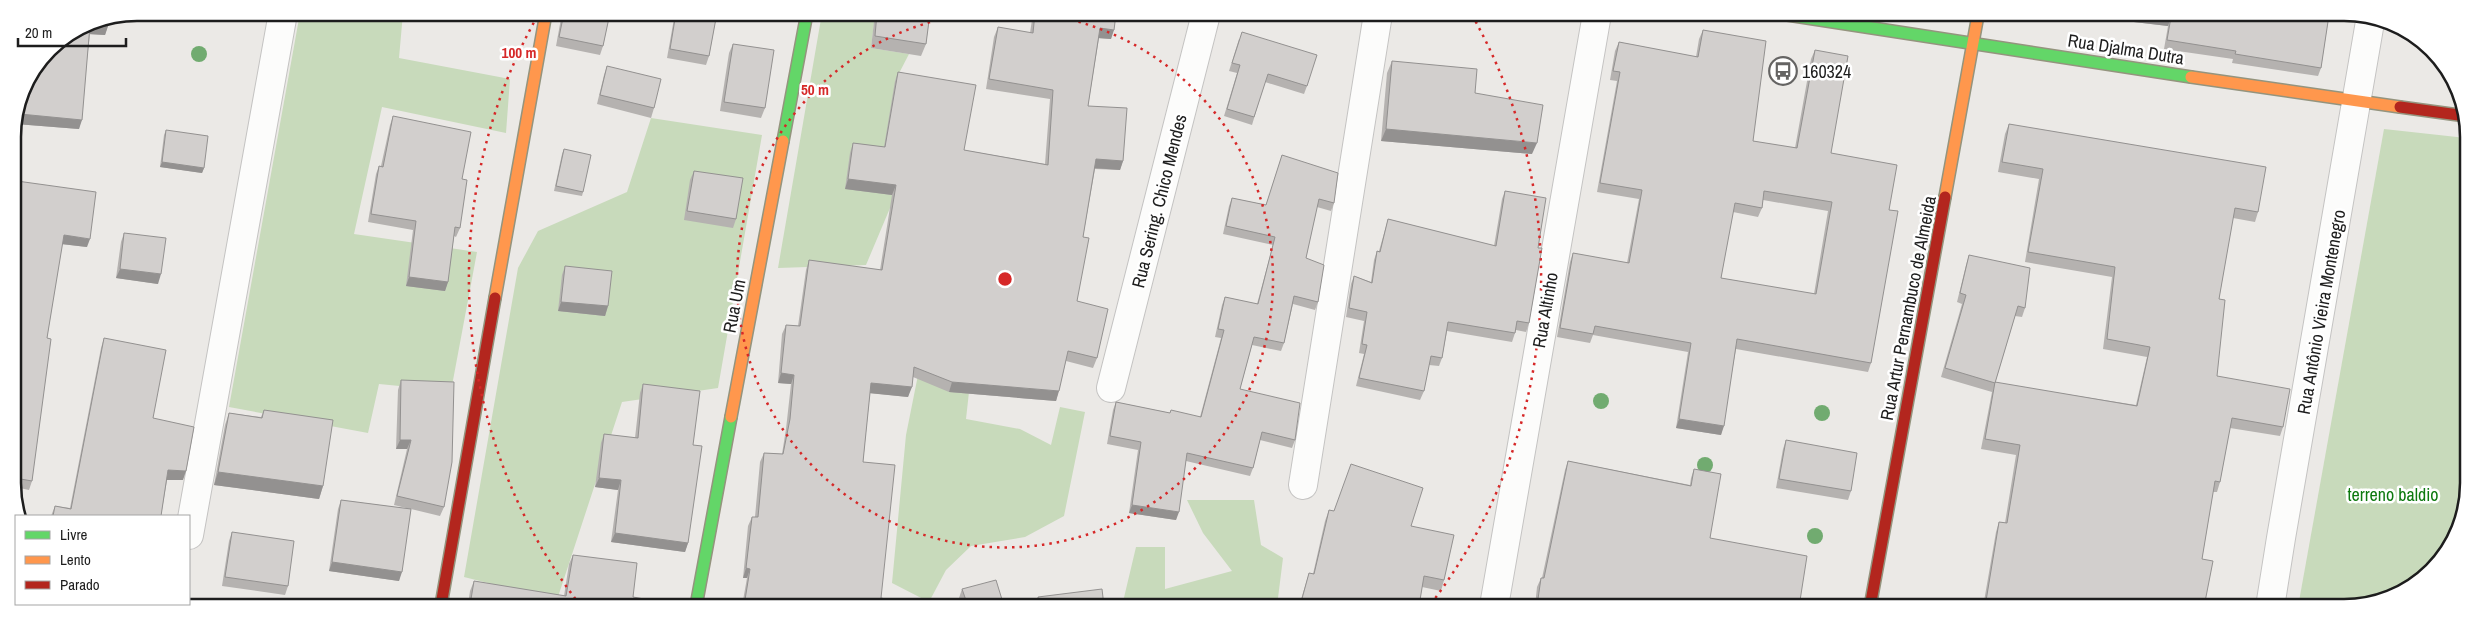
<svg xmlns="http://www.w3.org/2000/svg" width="2481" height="620" font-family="'Archivo Narrow',sans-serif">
	<rect width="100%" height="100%" fill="#ebe9e6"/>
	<!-- forest -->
	<g fill="#c8dabb">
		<path d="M300,13H403L399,58L510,79L506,133L382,107L354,234L477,252L451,391L379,384L368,433L229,407Z"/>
		<path d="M822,13L875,15L871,48L909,54L895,81L958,160L890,208L866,265L778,268Z"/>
		<path d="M651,118L762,135L718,388L622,402L557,600L464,577L518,268L538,231L627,192Z"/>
		<path d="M2384,129L2466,138V508L2452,546L2426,577L2392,598L2352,607H2298Z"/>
		<path d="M971,374L966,419L1020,429L1051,445L1060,407L1085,412L1064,516L1025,537L971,546L946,570L929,602L892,583L906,435L918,375Z"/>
		<path d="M1187,500H1254L1261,545L1283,558L1277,606H1122L1136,547H1165V589L1232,571L1203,533Z"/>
	</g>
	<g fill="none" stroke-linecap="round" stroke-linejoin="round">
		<defs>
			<g id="street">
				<path d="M1111,388L1206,14"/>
				<path d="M1303,485L1378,14"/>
				<path d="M189,535L283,13"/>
				<path d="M176,605V604"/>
				<path d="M1494,606L1597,14"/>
				<path d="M2270,607L2281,538L2371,16"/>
			</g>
			<g id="fast">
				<path d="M1781,14L2191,77"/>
				<path d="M783,141L807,13"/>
				<path d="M696,606L731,417"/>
			</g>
			<g id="slow">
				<path d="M2191,77L2400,107"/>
				<path d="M1945,197L1978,15"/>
				<path d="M495,298L546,13"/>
				<path d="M731,417L783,141"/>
			</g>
			<g id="jam">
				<path d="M2400,107L2466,116"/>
				<path d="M441,605L495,298"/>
				<path d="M1870,607L1945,197"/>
			</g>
		</defs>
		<!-- street casing -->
		<use href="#street" stroke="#c4c3c2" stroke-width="30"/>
		<!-- fast casing -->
		<use href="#fast" stroke="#94947e" stroke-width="14"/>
		<!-- slow casing -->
		<use href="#slow" stroke="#94947e" stroke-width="14"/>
		<!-- jam casing -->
		<use href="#jam" stroke="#94947e" stroke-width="14"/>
		<!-- street -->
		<use href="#street" stroke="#fcfcfb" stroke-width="28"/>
		<!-- fast -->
		<use href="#fast" stroke="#63d668" stroke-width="11"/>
		<!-- slow -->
		<use href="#slow" stroke="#ff974d" stroke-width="11"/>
		<!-- jam -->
		<use href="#jam" stroke="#b3261e" stroke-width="11"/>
	</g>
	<!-- trees -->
	<g fill="#71ab70">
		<circle cx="199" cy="54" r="8"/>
		<circle cx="1601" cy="401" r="8"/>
		<circle cx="1822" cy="413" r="8"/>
		<circle cx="1705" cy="465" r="8"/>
		<circle cx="1815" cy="536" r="8"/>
	</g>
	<!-- wall -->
	<g fill="#b5b2b0" fill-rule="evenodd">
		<path d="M562,13H610L603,46L600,55L556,46Z"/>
		<path d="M675,13H717L709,56L706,65L667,58Z"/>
		<path d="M875,13H980L977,19L930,13L926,44L921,56L871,48Z"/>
		<path d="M1033,13L1116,14L1111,39L1099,38L1088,106L1123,161L1120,170L1095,169L1083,237L1077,301L1097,358L1093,368L1066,361L1056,401L949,392L913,377L908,397L870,393L863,462L881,598L918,606H742L747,578H743L748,526L752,517H755L760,462L764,453L782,454L786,429L791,384L778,383L782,334L786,325L798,326L806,270L809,260L880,270L892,195L845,189L850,153L853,143L884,147L895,81L898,72L964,150L1045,164L1050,99L986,89L994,37L998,27L1030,33Z"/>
		<path d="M2074,15H2329L2321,68L2318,76L2232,63L2233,59L2164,49L2168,26Z"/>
		<path d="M108,26L105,35L90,34L79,129L16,124L18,108L22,89L49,49Z"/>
		<path d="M1703,30L1753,141L1795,148L1811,59L1815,50L1831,153L1889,210L1871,363L1868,372L1736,349L1721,435L1676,428L1688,352L1593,335L1590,343L1557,337L1570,262L1573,253L1627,263L1639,199L1597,192L1617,81L1610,80L1615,51L1619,42L1696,57L1699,39ZM1763,200L1828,211L1814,294L1721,278L1733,212L1758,217L1762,208Z"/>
		<path d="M1239,39L1307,86L1304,94L1265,82L1252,125L1224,116L1237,73L1229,71Z"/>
		<path d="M733,44L765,108L761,118L720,111L729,53Z"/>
		<path d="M1392,61L1532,154L1381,141L1387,73Z"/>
		<path d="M607,66L654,108L651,118L597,104L604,75Z"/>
		<path d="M393,116L462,179L460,228L456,237L454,236L448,282L445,291L406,286L413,230L368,222L376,174L379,166H381L390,125Z"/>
		<path d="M2009,124L2258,212L2255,222L2233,218L2219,299L2217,376L2283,427L2280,436L2230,428L2220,482L2217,492H2213L2202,559L2204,607H1983L1996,532L1999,522L2005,523L2016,455L1981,449L1992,392L1941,377L1962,304L1957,302L1966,265L1969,255L2025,308L2022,317L2015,316L1995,383L2136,405L2147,357L2103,349L2112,277L2025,262L2039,179L1998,172L2005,134Z"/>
		<path d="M166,130L204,168L202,173L160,167L164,135Z"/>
		<path d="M564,149L583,192L582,196L554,191L562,154Z"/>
		<path d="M1282,155L1334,203L1331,211L1317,207L1306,258L1318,302L1315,310L1293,304L1284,343L1281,351L1252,345L1240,389L1295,440L1292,448L1260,440L1253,468L1250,476L1186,461L1176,520L1129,513L1138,450L1107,444L1113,410L1116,402L1170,413L1200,417L1221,338L1215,337L1222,305L1225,297L1257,304L1273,245L1223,234L1229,206L1232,198L1266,205Z"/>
		<path d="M694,171L736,219L733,228L684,220L690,180Z"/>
		<path d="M17,181L87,247L62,244L47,338L32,481L29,490L15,487L13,196L14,190Z"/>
		<path d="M1505,191L1538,248L1529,323L1526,332L1516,330L1512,342L1447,331L1442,358L1439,366L1429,365L1424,391L1420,400L1356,386L1364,354L1359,353L1364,321L1346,317L1351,284L1354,276L1371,282L1374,260L1377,251H1379L1388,219L1494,246L1502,199Z"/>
		<path d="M124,233L158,284L116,278L121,242Z"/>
		<path d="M565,266L608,306L605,316L558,311L562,275Z"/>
		<path d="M104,338L153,418L183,480H167L161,516H51L55,506L70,508L101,348Z"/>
		<path d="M401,380L444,507L440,516L411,509L399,581L329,571L338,509L341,500L410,509L394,505L407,449H396L398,390Z"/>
		<path d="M643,384L693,445L688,543L685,552L611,542L618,490L595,487L601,443L604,434L635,438L640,393Z"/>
		<path d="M264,410L323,486L319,499L214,485L225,425L229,413L261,417Z"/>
		<path d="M1786,440L1851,491L1848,500L1776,488L1783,449Z"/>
		<path d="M1568,461L1690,485L1691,478L1694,469L1710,538L1799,607L1535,606L1537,587L1541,578H1542L1565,470Z"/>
		<path d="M1329,510L1411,526L1444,580L1441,591L1422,587L1419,606H1299L1309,573L1313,574L1325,521Z"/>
		<path d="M232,532L288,586L285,595L222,586L229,541Z"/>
		<path d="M573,555L633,597L672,606L468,605L470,591L474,581L564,596L569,564Z"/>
		<path d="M962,589L1004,606H961L959,598Z"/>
		<path d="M1038,597L1104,606H1035Z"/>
	</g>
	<!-- shaded-wall -->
	<g fill="#939190">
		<path d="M929,13H980L977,19Z"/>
		<path d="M2074,15H2149L2171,17L2168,26Z"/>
		<path d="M90,25L108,26L105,35L87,34Z"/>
		<path d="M1100,28L1114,30L1111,39L1097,38Z"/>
		<path d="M20,114L82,120L79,129L16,124Z"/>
		<path d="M1386,129L1537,143L1532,154L1381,141Z"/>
		<path d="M1096,159L1123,161L1120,170L1093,168Z"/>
		<path d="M162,162L204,168L202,173L160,167Z"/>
		<path d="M848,179L896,185L892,195L845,189Z"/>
		<path d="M64,235L90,239L87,247L61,244Z"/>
		<path d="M120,269L161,274L158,284L116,278Z"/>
		<path d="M409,277L448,282L445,291L406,286Z"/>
		<path d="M561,302L608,306L605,316L558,311Z"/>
		<path d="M781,373L794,375L791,384L778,383Z"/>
		<path d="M952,382L1059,391L1056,401L949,392Z"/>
		<path d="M871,383L912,387L908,397L868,393Z"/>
		<path d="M1679,419L1724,426L1721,435L1676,428Z"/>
		<path d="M400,440H411L407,449H396Z"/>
		<path d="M168,470L186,471L183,480H165Z"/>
		<path d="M218,472L323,486L319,499L214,485Z"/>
		<path d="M599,478L621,480L618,490L595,487Z"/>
		<path d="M1132,505L1179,512L1176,520L1129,513Z"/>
		<path d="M615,533L688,543L685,552L611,542Z"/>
		<path d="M332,562L402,572L399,581L329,571Z"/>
		<path d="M746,568L750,569L747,578H743Z"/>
	</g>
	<!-- building -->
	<g fill="#d2cfcd" stroke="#939190" fill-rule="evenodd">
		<path d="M564,13H610L603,46L559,37Z"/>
		<path d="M676,13H717L709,56L670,49Z"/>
		<path d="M877,13H930L926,44L875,36Z"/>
		<path d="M1035,13L1116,14L1114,30L1100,28L1088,106L1127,108L1123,161L1096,159L1083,237L1089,238L1077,301L1108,309L1097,358L1068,351L1059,391L952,382L914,367L912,387L871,383L863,462L895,465L881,598L918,606H744L750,569L746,568L752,517H758L764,453L783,454L790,419L794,375L781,373L786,325L800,326L809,260L882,270L896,185L848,179L853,143L885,147L898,72L976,85L964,150L1048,165L1053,90L989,79L998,27L1033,33Z"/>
		<path d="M2149,15H2329L2321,68L2235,54L2236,51L2167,40L2171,17Z"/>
		<path d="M109,18L108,26L90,25L82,120L20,114L22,89L36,68H38V66L49,49L89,22Z"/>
		<path d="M1703,30L1766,41L1753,141L1797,148L1815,50L1848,56L1831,153L1897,165L1889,210L1898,211L1871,363L1737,339L1724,426L1679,419L1691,343L1595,326L1593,334L1560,328L1573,253L1629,263L1642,190L1600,183L1620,72L1613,71L1619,42L1698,57ZM1764,191L1832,202L1816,294L1721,278L1735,203L1762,208Z"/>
		<path d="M1242,32L1317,55L1307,86L1268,74L1254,117L1227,109L1240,65L1232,63Z"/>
		<path d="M733,44L774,50L765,108L724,102Z"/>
		<path d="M1392,61L1477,69L1475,93L1543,105L1537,143L1386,129Z"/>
		<path d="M607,66L661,79L654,108L600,95Z"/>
		<path d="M393,116L471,132L462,179L467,180L460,228L455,227L448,282L409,277L416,221L371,214L379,166L383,167Z"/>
		<path d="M2009,124L2266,167L2258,212L2235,208L2219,299L2225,300L2217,376L2290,389L2283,427L2232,418L2220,482L2215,481L2202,559L2213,561L2204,607H1985L1999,522L2007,523L2020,445L1985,439L1995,382L2137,406L2150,347L2107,339L2115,267L2028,252L2043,169L2002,162Z"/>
		<path d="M166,130L208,136L204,168L162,162Z"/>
		<path d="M564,149L591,155L583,192L556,186Z"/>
		<path d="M1282,155L1338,173L1334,203L1319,199L1306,258L1324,265L1318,302L1294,296L1284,343L1254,337L1240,389L1300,403L1295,440L1262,432L1253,468L1187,453L1179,512L1132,505L1141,442L1110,436L1116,402L1170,413L1171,410L1201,417L1224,330L1218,329L1225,297L1258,304L1275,237L1226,226L1232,198L1266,205Z"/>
		<path d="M694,171L743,178L736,219L687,211Z"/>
		<path d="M17,181L96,192L90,239L64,235L47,338L51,339L32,481L15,478L13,210Z"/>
		<path d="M1505,191L1546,198L1538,248H1542L1529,323L1517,321L1515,333L1448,322L1442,358L1431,356L1424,391L1359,378L1367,345L1362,344L1367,312L1349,308L1354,276L1372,283L1377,251L1380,252L1388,219L1496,246Z"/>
		<path d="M124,233L166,238L161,274L120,269Z"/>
		<path d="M1969,255L2030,268L2025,308L2018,306L1995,383L1945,368L1966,295L1960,293Z"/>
		<path d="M565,266L612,271L608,306L561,302Z"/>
		<path d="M104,338L166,350L153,418L194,427L186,471L168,470L161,516H53L55,506L71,509Z"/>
		<path d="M401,380L454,382L452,462L444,507L397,496L411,440H400Z"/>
		<path d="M643,384L700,391L693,445L702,446L688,543L615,533L621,480L599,478L604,434L638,438Z"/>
		<path d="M264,410L333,420L323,486L218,472L229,413L262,418Z"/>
		<path d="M1786,440L1857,453L1851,491L1779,479Z"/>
		<path d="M1568,461L1691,486L1694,469L1721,474L1710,538L1807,556L1799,607L1537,606L1541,578H1544Z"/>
		<path d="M1351,464L1423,488L1411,526L1454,535L1444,580L1424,576L1419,606H1300L1309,573L1314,574L1329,510L1334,511Z"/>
		<path d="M341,500L411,509L402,572L332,562Z"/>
		<path d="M232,532L294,541L288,586L225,577Z"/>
		<path d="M573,555L637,563L633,597L672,604V606L470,605L474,581L566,596Z"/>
		<path d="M996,580L1004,606H968L962,589Z"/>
		<path d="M1102,589L1104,606H1039L1038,597Z"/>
		<rect x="112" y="604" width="32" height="1"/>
	</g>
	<!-- distance rings -->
	<g fill="none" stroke="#d62828" stroke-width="2.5" stroke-dasharray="2.5 5">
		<path d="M1042 14A268 268 0 1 1 968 14"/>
		<path d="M580 605A536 536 0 0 1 538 15M1472 15A536 536 0 0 1 1430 605"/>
	</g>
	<!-- icons -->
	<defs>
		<symbol id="bus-ring" viewBox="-11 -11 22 22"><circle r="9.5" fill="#fff" stroke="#656463" stroke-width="1.5"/><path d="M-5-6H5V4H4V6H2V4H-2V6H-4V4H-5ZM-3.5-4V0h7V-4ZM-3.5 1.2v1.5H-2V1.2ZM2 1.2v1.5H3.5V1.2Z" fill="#656463"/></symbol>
	</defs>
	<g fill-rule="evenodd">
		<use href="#bus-ring" x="1767" y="55" width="32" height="32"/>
	</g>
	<g text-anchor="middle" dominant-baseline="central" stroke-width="5" stroke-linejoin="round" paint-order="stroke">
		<!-- street labels -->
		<g font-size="18" fill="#1d1d1d" stroke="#fff">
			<text transform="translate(2126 49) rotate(9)">Rua Djalma Dutra</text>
			<text transform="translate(1159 201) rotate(-76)">Rua Sering. Chico Mendes</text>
			<text transform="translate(734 306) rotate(-79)">Rua Um</text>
			<text transform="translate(1908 308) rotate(-79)">Rua Artur Pernambuco de Almeida</text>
			<text transform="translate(1545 310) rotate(-80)">Rua Altinho</text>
			<text transform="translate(2321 312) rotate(-80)">Rua Antônio Vieira Montenegro</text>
		</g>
		<!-- poi labels -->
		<g font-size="18" fill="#1d1d1d" stroke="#fff" text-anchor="start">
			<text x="1802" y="71">160324</text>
		</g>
		<!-- park labels -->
		<g font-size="18" fill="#0d790f" stroke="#fff">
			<text x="2393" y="494">terreno baldio</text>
		</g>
	</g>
	<!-- crop -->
	<path d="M0 0H2481V620H0ZM137 21H2344A116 116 0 0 1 2460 137V483A116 116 0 0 1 2344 599H137A116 116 0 0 1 21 483V137A116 116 0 0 1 137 21Z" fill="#fff" fill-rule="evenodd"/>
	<path fill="none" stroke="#1d1d1d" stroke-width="2.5" d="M137 21H2344A116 116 0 0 1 2460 137V483A116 116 0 0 1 2344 599H137A116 116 0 0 1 21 483V137A116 116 0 0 1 137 21Z"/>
	<circle cx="1005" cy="279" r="8" fill="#d62828" stroke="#fff" stroke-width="2.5"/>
	<g font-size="15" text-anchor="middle" font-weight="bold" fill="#d62828" stroke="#fff" stroke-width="5" stroke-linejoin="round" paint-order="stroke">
		<text x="519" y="58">100 m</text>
		<text x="815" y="95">50 m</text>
	</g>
	<!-- legend -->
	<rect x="15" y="515" width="175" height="90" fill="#ffffff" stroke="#a5a5a5"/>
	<rect x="25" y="531" width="25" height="8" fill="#63d668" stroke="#a5a5a5"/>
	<text x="60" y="540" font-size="15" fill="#1d1d1d">Livre</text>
	<rect x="25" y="556" width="25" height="8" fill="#ff974d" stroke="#a5a5a5"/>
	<text x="60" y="565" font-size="15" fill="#1d1d1d">Lento</text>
	<rect x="25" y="581" width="25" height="8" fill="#b3261e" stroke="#a5a5a5"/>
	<text x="60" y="590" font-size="15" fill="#1d1d1d">Parado</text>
	<!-- scale -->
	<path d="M18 38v8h108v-8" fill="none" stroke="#1d1d1d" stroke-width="2.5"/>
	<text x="25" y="38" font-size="15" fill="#1d1d1d" stroke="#ffffff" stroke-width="4" paint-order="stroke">20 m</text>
</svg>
